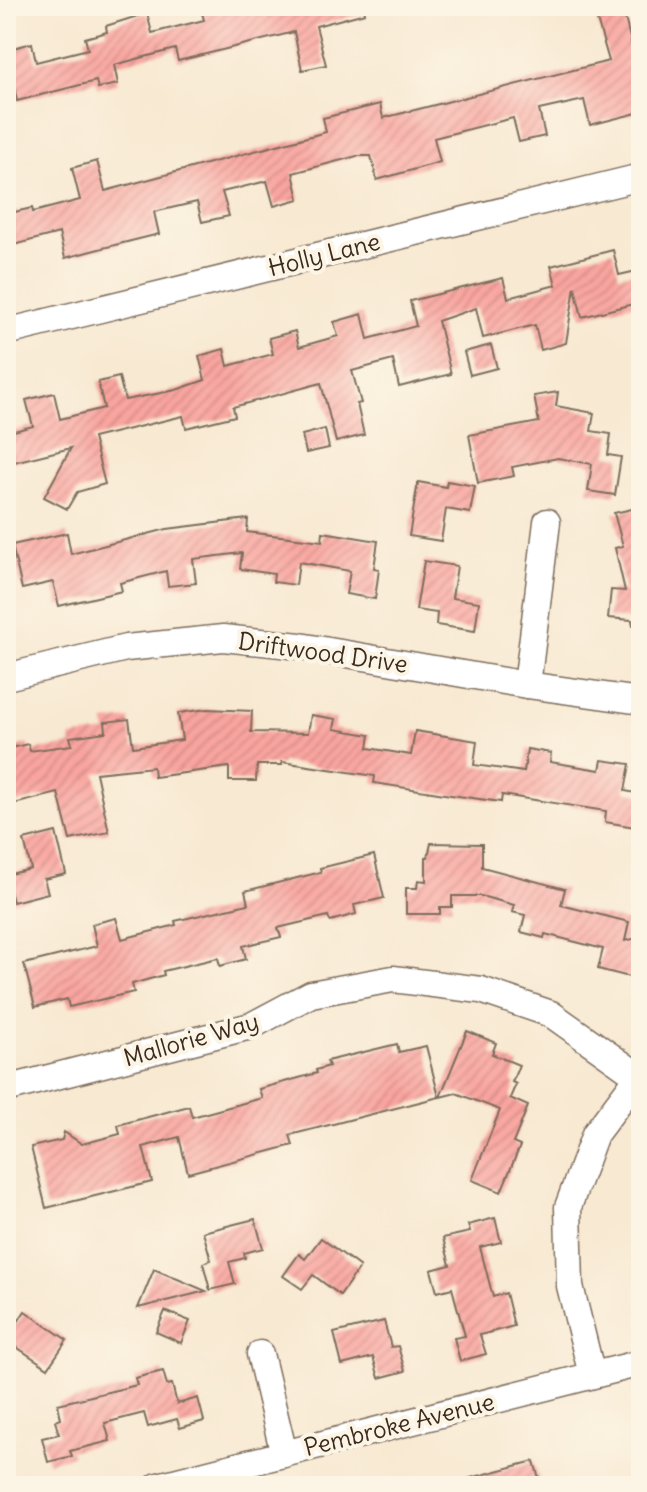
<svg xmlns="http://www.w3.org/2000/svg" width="647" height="1492" font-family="Delius,sans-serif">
	<defs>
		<pattern id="building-hatch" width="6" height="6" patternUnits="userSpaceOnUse" patternTransform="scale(2)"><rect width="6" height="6" fill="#f9a49f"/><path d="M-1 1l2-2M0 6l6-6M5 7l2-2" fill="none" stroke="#d68d88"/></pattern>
	</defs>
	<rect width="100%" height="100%" fill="#fcf5e5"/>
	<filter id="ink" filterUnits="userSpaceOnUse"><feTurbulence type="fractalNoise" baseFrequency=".0125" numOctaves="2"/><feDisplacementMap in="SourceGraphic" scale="16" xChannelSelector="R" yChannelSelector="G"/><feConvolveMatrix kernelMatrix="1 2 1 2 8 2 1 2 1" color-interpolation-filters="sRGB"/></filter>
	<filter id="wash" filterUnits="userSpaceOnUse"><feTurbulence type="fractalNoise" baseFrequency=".006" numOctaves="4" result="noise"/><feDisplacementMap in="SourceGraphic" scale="32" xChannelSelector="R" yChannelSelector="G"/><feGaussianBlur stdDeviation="1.8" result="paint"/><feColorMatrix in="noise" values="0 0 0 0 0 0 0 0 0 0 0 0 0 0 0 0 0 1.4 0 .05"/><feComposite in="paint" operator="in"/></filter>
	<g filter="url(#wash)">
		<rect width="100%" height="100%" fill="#f8e9d2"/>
		<g id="blocks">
			<!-- building -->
			<g fill="url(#building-hatch)">
				<path d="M200,6H364L365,13L316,26L326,65L302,70L294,32L178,61L175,49L114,65L118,84L98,88L96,81L17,101L6,50L32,43L36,62L88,49L85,38L107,32L106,26L147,13L152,33L204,20Z"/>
				<path d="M593,6H622L635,58L641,56V112L590,125L584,100L539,110L545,136L519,142L513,118L434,138L440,162L377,180L371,156H357L293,173L299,199L274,206L267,181L222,192L229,216L202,222L197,202L154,212L159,234L99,249L65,258L59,233L6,247V214L32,208L33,212L80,200L72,168L97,161L105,191L326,132L323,118L380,104L383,118L609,61Z"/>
				<path d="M613,250L619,275L641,270V302L582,317L575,287L566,343L541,350L535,325L483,338L476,308L438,321L451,374L399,387L393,360L352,371L361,403L357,404L364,435L336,442L321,383L233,407L235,416L186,428L183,416L93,438L105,484L77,492L67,509L44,497L71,448L6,464V433L33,426L26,400L54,393L60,419L104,408L98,382L119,377L125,400L176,390L205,380L199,356L224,349L228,366L273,354L269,338L295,331L299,347L338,336L334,322L362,314L368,339L416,326L410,301L503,278L508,298L556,285L551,266Z"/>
				<path d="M491,345L497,368L470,375L464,352Z"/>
				<path d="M558,392L556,406L594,413L591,431L611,434L608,455L621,457L615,495L588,491L592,464L558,458L512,467L514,476L478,483L469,435L539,422L534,396Z"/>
				<path d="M325,429L329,448L306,453L302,435Z"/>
				<path d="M447,481L475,486L470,513L446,509L441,541L409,536L418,482L446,487Z"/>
				<path d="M641,507V626H633L632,620L608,618L611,590L625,591L615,548L623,546L614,513Z"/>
				<path d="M248,519L247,532L322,541L323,532L378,541L374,568L379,569L375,599L346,594L350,571L299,562L296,585L273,582L274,574L240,569L242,553L193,559L196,583L168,586L166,571L120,583L122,591L59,606L53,582L22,589L12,545L67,533L71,554L167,529Z"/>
				<path d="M424,561L457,566L452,598L479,602L475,631L436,625L437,613L416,610Z"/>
				<path d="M207,709L252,711L251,732L308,733L311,715L336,719L334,729L370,735L368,748L411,755L415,731L477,741L474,765L524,772L527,749L551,753L550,762L600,770L602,760L630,764L625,791L641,794V828L605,822L606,811L502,795L501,802L451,795L374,783L375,776L282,762V765H257L256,781H229V767L154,777L153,767L96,773L109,832L70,840L58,793L6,806V749L28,744L30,751L72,745L70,737L106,732L105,722L129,719L133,747L182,740L178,713Z"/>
				<path d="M56,832L66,874L44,879L48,893L13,902L6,875L31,869L24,840Z"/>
				<path d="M431,843L482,844V867L565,889L561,905L629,922L625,941L641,937V980L598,969L603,949L545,934L544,938L521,932L525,915L512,912L514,905L481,896H452V907H440V914H406V888H417L418,880L426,881V857H428Z"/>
				<path d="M374,855L384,898L354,905L356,914L330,921L328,916L278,928L281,937L243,946L246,959L220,966L218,958L163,971L164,975L132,984L134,992L69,1007L67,999L35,1007L24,964L97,946L92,924L116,918L122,939L176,925L175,921L248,904L245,891L321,872L320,868Z"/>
				<path d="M467,1031L496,1043L492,1054L519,1065L512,1082L516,1084L510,1098L528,1106L513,1143L520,1146L501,1192L472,1180L500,1110L456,1093L440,1097Z"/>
				<path d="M397,1044L399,1052L426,1046L439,1097L290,1135L293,1145L188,1173L179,1137L143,1147L152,1182L46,1208L31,1147L62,1140L64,1132L82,1144L120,1134L118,1125L189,1106L192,1117L262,1098L259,1089L317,1073L316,1070L329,1066L327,1061Z"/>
				<path d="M495,1218L501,1242L480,1247L493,1297L506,1293L514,1326L480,1335L486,1354L460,1361L454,1338L465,1336L452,1288L437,1292L431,1270L450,1265L443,1238L470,1232L468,1225Z"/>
				<path d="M255,1219L263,1248L244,1253L245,1258L229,1262L235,1284L210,1290L203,1263L211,1260L203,1232Z"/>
				<path d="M321,1238L360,1267L340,1295L313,1275L302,1289L283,1276L299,1254L305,1259Z"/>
				<path d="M154,1269L206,1291L138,1308Z"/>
				<path d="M25,1311L67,1340L48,1368L6,1340Z"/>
				<path d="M165,1311L190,1321L181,1343L156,1332Z"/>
				<path d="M384,1321L391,1347L398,1346L405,1371L379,1378L373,1357L342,1365L334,1333Z"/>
				<path d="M163,1371L167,1385L172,1384L177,1404L198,1398L204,1421L180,1428L177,1419L148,1427L144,1413L105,1423L110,1441L70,1451L72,1456L48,1462L42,1438L59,1434L55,1421L61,1419L58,1404L137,1385L135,1378Z"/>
				<path d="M534,1461L541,1486H464L463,1480Z"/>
			</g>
		</g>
	</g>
	<g filter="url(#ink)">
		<use href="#blocks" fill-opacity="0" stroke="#7d6d5d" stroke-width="2"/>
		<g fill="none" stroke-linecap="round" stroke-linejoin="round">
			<defs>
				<g id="street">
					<path d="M6,332L641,177"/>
					<path d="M6,677L126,648L223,638L300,646L527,685L641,701"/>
					<path d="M527,685L547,522"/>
					<path d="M6,1089L251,1026L311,994L393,979L481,990L551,1014L637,1075"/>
					<path d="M260,1354L284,1454"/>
					<path d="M592,1375L570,1286L568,1207L595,1134L641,1073"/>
					<path d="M158,1486L641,1363"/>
				</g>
			</defs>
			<!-- street casing -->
			<use href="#street" stroke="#7d6d5d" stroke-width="29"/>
			<!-- street -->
			<use href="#street" stroke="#fff" stroke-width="26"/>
		</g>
	</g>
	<g text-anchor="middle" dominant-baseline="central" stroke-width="8" stroke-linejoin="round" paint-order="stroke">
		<!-- street labels -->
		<g font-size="24" fill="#3b2a1e" stroke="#fcf5e5">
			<text transform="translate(324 254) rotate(-14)">Holly Lane</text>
			<text transform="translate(323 652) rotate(8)">Driftwood Drive</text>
			<text transform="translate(191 1039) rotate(-16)">Mallorie Way</text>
			<text transform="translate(399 1424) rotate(-14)">Pembroke Avenue</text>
		</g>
	</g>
	<!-- margin -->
	<rect width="647" height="1492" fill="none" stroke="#fcf5e5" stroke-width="32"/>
</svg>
